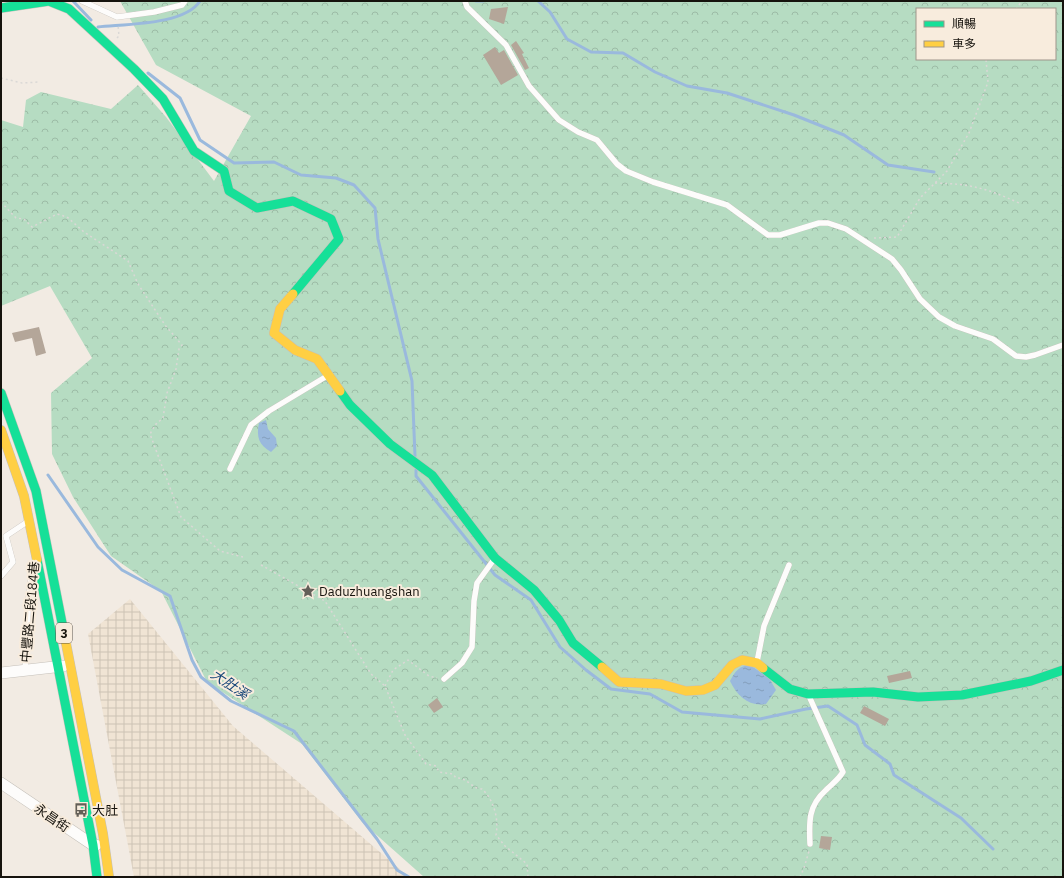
<svg xmlns="http://www.w3.org/2000/svg" width="1064" height="878" font-family="'IBM Plex Sans','Noto Sans TC',sans-serif">
	<defs>
		<pattern id="industrial-grid" width="8" height="8" patternUnits="userSpaceOnUse"><rect width="8" height="8" fill="#f0e4d4"/><path d="M0 4h8M4 0v8" fill="none" stroke="#cdc3b5"/></pattern>
		<pattern id="forest-crowns" width="20" height="18" patternUnits="userSpaceOnUse"><rect width="20" height="18" fill="#b6dcc2"/><path d="M2 6a3 3 0 1 1 6 0M12 15a3 3 0 1 1 6 0" fill="none" stroke="#9cbca6"/></pattern>
		<pattern id="water-ripples" width="26" height="14" patternUnits="userSpaceOnUse"><rect width="26" height="14" fill="#9ab9dd"/><path d="M2 4q2-2 4 0t4 0M15 11q2-2 4 0t4 0" fill="none" stroke="#849ebc"/></pattern>
	</defs>
	<rect width="100%" height="100%" fill="#f2ebe3"/>
	<!-- industrial -->
	<path fill="url(#industrial-grid)" d="M130,599L233,726L409,877H134L88,634Z"/>
	<!-- forest -->
	<path fill="url(#forest-crowns)" fill-rule="evenodd" d="M120,1H1063V877H424L362,822L302,744L207,682L161,591L111,556L73,497L52,454L51,393L92,358L50,286L1,306V120L23,127L26,100L41,92L111,109L138,85L166,117L214,181L251,116L156,65ZM917,9H1055V59H917Z"/>
	<!-- water -->
	<g fill="url(#water-ripples)">
		<path d="M266,420L268,429L276,438L277,446L271,452C259,445 256,437 259,423Z"/>
		<path d="M750,665L769,678L776,690L766,704C749,707 737,696 730,681C735,671 739,666 750,665Z"/>
	</g>
	<g fill="none" stroke-linecap="round" stroke-linejoin="round">
		<!-- stream -->
		<g stroke="#9ab9dd" stroke-width="3">
			<path d="M73,1L91,20"/>
			<path d="M476,1H483"/>
			<path d="M538,1L550,12L567,39L591,52L623,53L655,72L687,86L727,93L794,115L844,135L888,165L934,172"/>
			<path d="M98,27C125,24 185,25 200,1"/>
			<path d="M148,73L180,98L200,140L234,163L274,162L301,175L336,178L354,185L375,208L378,239L412,381L415,456"/>
			<path d="M416,470V476L495,575L531,600L560,647L586,670L611,689L650,694L682,712L760,719L806,709L828,706L857,725L865,745L890,764L894,775L961,818L993,849"/>
			<path d="M48,475L98,547L122,570L170,596L192,660L201,677L231,701L294,731L377,839L397,870L409,877"/>
		</g>
	</g>
	<!-- building -->
	<g fill="#b4a699">
		<path d="M508,7L504,24L489,19L491,9Z"/>
		<path d="M516,41L524,53L522,54L529,68L525,70L511,45Z"/>
		<path d="M495,47L499,53L504,50L518,75L501,85L483,55Z"/>
		<path d="M39,327L46,353L36,356L32,338L15,342L12,333Z"/>
		<path d="M910,671L912,678L889,683L887,676Z"/>
		<path d="M437,698L443,707L434,713L428,705Z"/>
		<path d="M864,706L889,719L885,726L860,713Z"/>
		<path d="M821,836L832,837L830,850L819,848Z"/>
	</g>
	<g fill="none" stroke-linecap="round" stroke-linejoin="round">
		<defs>
			<g id="lane">
				<path d="M82,1L117,17L154,12L182,5L185,1"/>
				<path d="M465,1L467,7L506,45L529,86L559,120L578,132L597,140L617,164L626,171L653,182L727,205L768,235H780L819,223H828L846,229L892,259L901,270L920,299L939,317L955,326L993,339L1016,356L1026,357L1035,355L1063,345"/>
				<path d="M230,469L251,425L269,411L327,376"/>
				<path d="M1,576L13,562L6,536L27,522"/>
				<path d="M757,662L764,626L789,565"/>
				<path d="M25,671L29,593L32,572"/>
				<path d="M444,679L462,663L472,647L474,601L477,583L495,558"/>
				<path d="M809,696L843,772C838,780 833,783 826,790C808,806 809,822 810,844"/>
			</g>
			<g id="street">
				<path d="M1,673L63,666"/>
				<path d="M1,783L93,845H96"/>
			</g>
			<g id="fast">
				<path d="M1,8L49,1L69,9L134,69L163,99L194,151L224,171L229,191L257,208L293,201L331,219L339,239L293,294"/>
				<path d="M340,391L350,405L390,444L432,475L495,558L534,590L559,620L573,643L602,667"/>
				<path d="M1,393L36,491L64,633"/>
				<path d="M37,560L93,845L97,877"/>
				<path d="M763,668L790,689L808,694L873,692L918,697L962,695L1031,681L1063,670"/>
			</g>
			<g id="slow">
				<path d="M293,294L280,309L274,333L295,350L317,359L340,391"/>
				<path d="M1,430L24,496L37,560"/>
				<path d="M64,633L103,834L109,877"/>
				<path d="M602,667L619,682L661,684L686,691L703,690L715,685L732,665L742,660L757,663L763,668"/>
			</g>
		</defs>
		<!-- lane casing -->
		<use href="#lane" stroke="#c5c0ba" stroke-width="6"/>
		<!-- street casing -->
		<use href="#street" stroke="#c5c0ba" stroke-width="12"/>
		<!-- fast casing -->
		<use href="#fast" stroke="#c5c0ba" stroke-width="10"/>
		<!-- slow casing -->
		<use href="#slow" stroke="#c5c0ba" stroke-width="10"/>
		<!-- path -->
		<g stroke="#dad8d6" stroke-width="1.5" stroke-dasharray="2 3" stroke-linecap="butt">
			<path d="M1016,9L1022,1"/>
			<path d="M117,38L119,36L118,25"/>
			<path d="M1,78L22,83L39,82"/>
			<path d="M935,183C971,184 986,188 1019,203"/>
			<path d="M1,202L16,218L24,219L32,227L57,214L67,217L84,232L128,261L138,284L165,325L182,345L179,349L176,369L167,393L163,418L155,425L150,434L181,517L220,551L243,557"/>
			<path d="M874,238L897,237L920,198L947,171L969,133L988,82L986,59"/>
			<path d="M261,565L325,601L371,674L385,686L405,735L426,764L436,766L439,772L453,774L456,778C467,777 472,789 482,789C494,800 499,819 496,835L505,846L527,864L528,877"/>
			<path d="M385,686L393,670L408,660L429,676L437,678"/>
			<path d="M800,877L804,868L809,851"/>
		</g>
		<!-- lane -->
		<use href="#lane" stroke="#fdfcfb" stroke-width="5.5"/>
		<!-- street -->
		<use href="#street" stroke="#fdfcfb" stroke-width="11"/>
		<!-- fast -->
		<use href="#fast" stroke="#16e098" stroke-width="9"/>
		<!-- slow -->
		<use href="#slow" stroke="#ffcf43" stroke-width="9"/>
	</g>
	<!-- icons -->
	<defs>
		<symbol id="sight-bare" viewBox="-9 -9 18 18"><path d="M0-6L1.8-2.2L6-1.7L2.9 1.2L3.7 5.4L0 3.3L-3.7 5.4L-2.9 1.2L-6-1.7L-1.8-2.2Z" fill="#635f58" stroke="#f8ecdd" stroke-width="2.5" paint-order="stroke"/></symbol>
		<symbol id="bus-bare" viewBox="-9 -9 18 18"><path d="M-5-6H5V4H4V6H2V4H-2V6H-4V4H-5ZM-3.5-4V0h7V-4ZM-3.5 1.2v1.5H-2V1.2ZM2 1.2v1.5H3.5V1.2Z" fill="#635f58" stroke="#f8ecdd" stroke-width="2.5" paint-order="stroke"/></symbol>
	</defs>
	<g fill-rule="evenodd">
		<use href="#sight-bare" x="298" y="581" width="20" height="20"/>
		<use href="#bus-bare" x="71" y="800" width="20" height="20"/>
	</g>
	<g text-anchor="middle" dominant-baseline="central" stroke-width="4" stroke-linejoin="round" paint-order="stroke">
		<!-- shield labels -->
		<rect fill="#f8ecdd" stroke="#5a544b" stroke-width="1" x="56" y="623" width="16" height="20" rx="3"/>
		<g font-size="12" font-weight="bold" fill="#16130d">
			<text x="64" y="633">3</text>
		</g>
		<!-- poi labels -->
		<g font-size="13" fill="#16130d" stroke="#f8ecdd" text-anchor="start">
			<text x="319" y="591">Daduzhuangshan</text>
			<text x="92" y="810">大肚</text>
		</g>
		<!-- street labels -->
		<g font-size="13" fill="#16130d" stroke="#f8ecdd">
			<text transform="translate(30 612) rotate(-85)">中豐路二段184巷</text>
			<text transform="translate(52 818) rotate(34)">永昌街</text>
		</g>
		<!-- water labels -->
		<g font-size="14" font-style="italic" fill="#164578" stroke="#f8ecdd">
			<text transform="translate(230 684) rotate(34)">大肚溪</text>
		</g>
	</g>
	<!-- border -->
	<rect width="1064" height="878" fill="none" stroke="#16130d" stroke-width="4"/>
	<!-- legend -->
	<rect x="916" y="8" width="140" height="52" fill="#f8ecdd" stroke="#9e958a"/>
	<rect x="924" y="21" width="20" height="6" fill="#16e098" stroke="#9e958a"/>
	<text x="952" y="28" font-size="12" fill="#16130d">順暢</text>
	<rect x="924" y="41" width="20" height="6" fill="#ffcf43" stroke="#9e958a"/>
	<text x="952" y="48" font-size="12" fill="#16130d">車多</text>
</svg>
